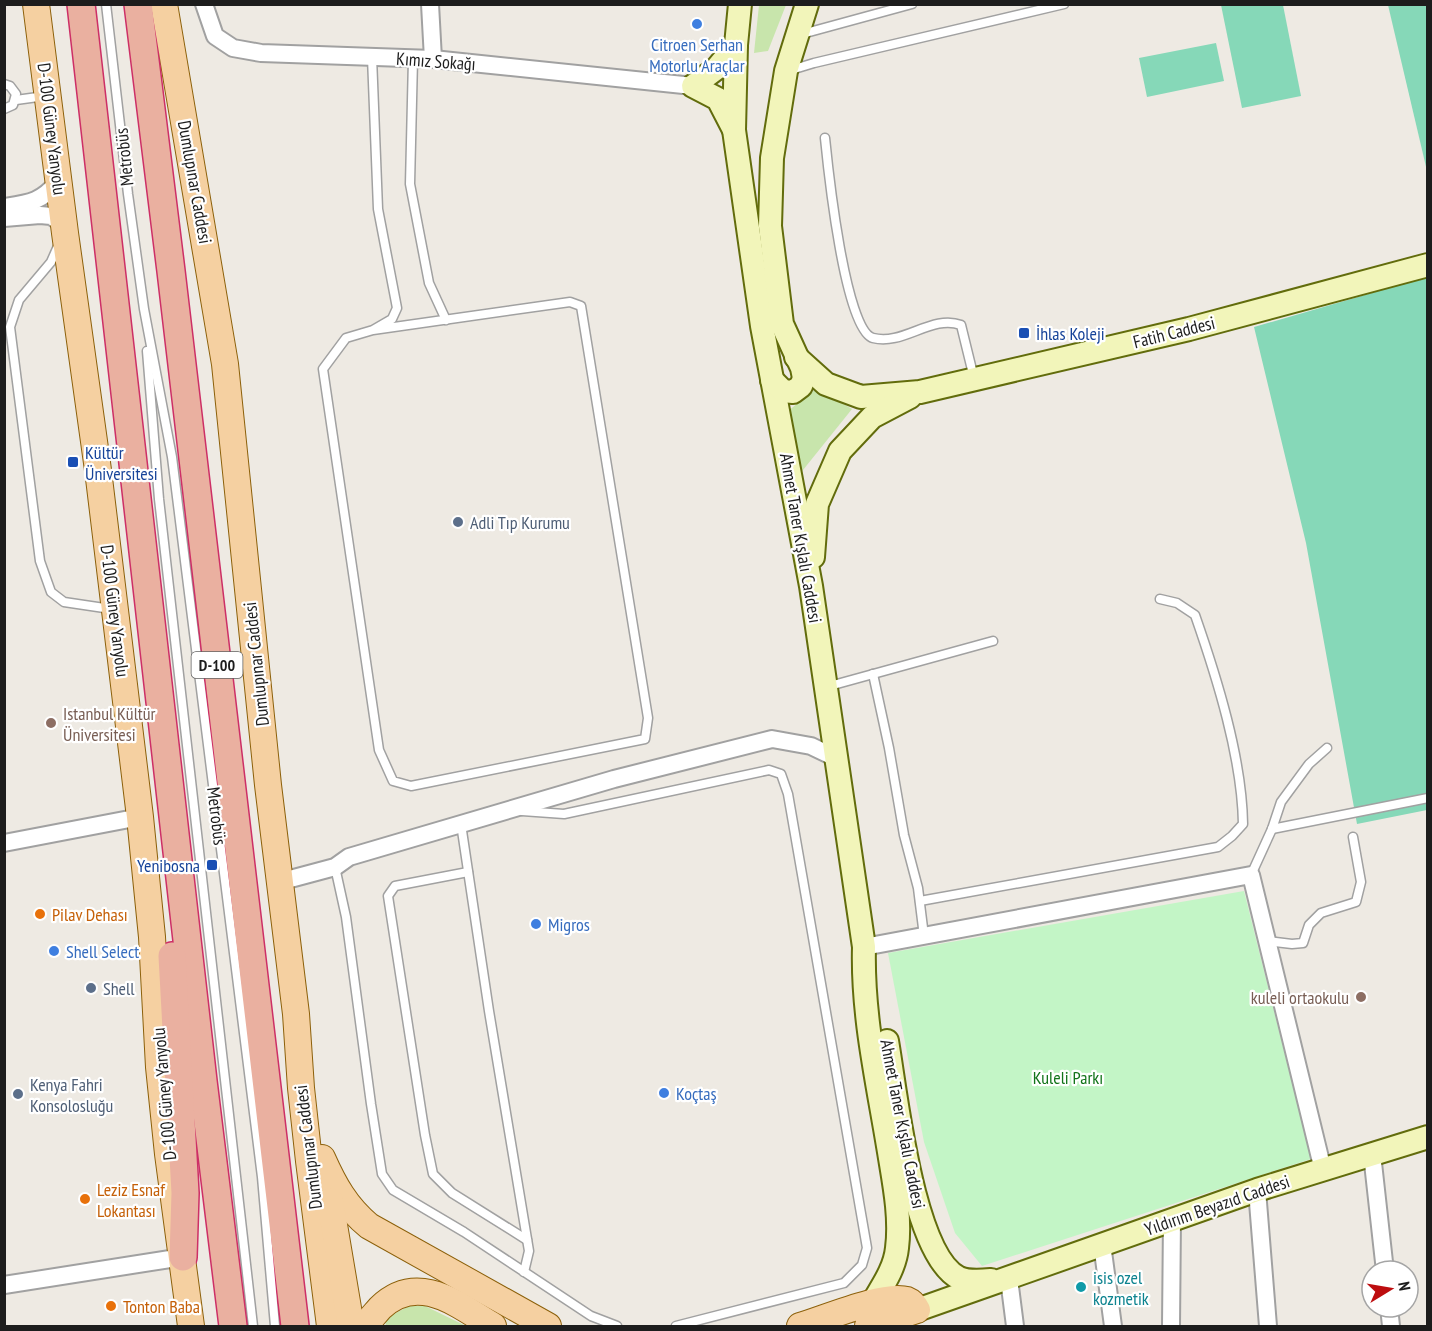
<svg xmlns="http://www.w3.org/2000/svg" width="1432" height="1331" font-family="'PT Sans Narrow',sans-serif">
	<rect width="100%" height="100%" fill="#eeeae3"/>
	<!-- grass -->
	<g fill="#c8e5ac">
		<path d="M759,5H786L768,51L754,53Z"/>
		<path d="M817,388L852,409L799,475L788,411Z"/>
		<path d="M409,1306H425L466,1326H386L385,1321L394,1314Z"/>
	</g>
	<!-- park -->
	<path fill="#c3f5c6" d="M1244,891L1311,1159L982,1266L955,1233L924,1142L888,953Z"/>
	<!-- pitch -->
	<g fill="#86d8b8">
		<path d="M1221,5H1283L1301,96L1242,108Z"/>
		<path d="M1388,5H1427V171Z"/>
		<path d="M1216,43L1224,81L1147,97L1139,58Z"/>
		<path d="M1427,277V810L1357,824L1306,543L1254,327Z"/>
	</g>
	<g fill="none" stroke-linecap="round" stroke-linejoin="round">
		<defs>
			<g id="service">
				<path d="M106,4L128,194L144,309L172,457L262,1177L275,1326"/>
				<path d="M802,34L912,4"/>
				<path d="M372,57L378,209L397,308L392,319L373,330L346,338L323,369L379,750L393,781L411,786L645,739L648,718L581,306L570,302L373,330"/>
				<path d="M413,59L410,184L429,283L446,320"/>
				<path d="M791,70L814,63L1064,4"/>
				<path d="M4,84L10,86L16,94L13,105L4,109"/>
				<path d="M16,100L45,96"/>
				<path d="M825,138C828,168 845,331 873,338C903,346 932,314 961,325L974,378"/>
				<path d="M59,244L51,262L19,300L10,327L40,561L51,592L64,602L111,609"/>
				<path d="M147,351L159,499L253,1326"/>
				<path d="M873,674L889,748L904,835L918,888L924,936"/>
				<path d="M826,687L993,641"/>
				<path d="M522,811L564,814L769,770L781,774L788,794L867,1248L862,1265L844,1283L676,1326"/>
				<path d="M461,824L489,1011L529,1251L524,1272"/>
				<path d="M1272,829L1428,798"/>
				<path d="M335,867L346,917L371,1104L382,1174L393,1190L464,1232L591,1316L617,1326"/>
				<path d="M468,872L395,886L388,896L425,1135L433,1174L452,1193L527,1240"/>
				<path d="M1251,875L1272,829L1281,802L1309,764L1327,748"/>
				<path d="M920,901L1218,847L1232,836L1243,824C1242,758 1217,678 1195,615L1177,603L1160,599"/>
				<path d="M1267,941L1292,944L1303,943L1309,925L1321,913L1356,902L1361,882L1353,837"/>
			</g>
			<g id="minor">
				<path d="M204,4L215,36L233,48L261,53L433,59L693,86"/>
				<path d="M430,4L433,59"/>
				<path d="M4,207C30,203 41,202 58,182"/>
				<path d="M4,218L40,215L51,216L63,224"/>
				<path d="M4,843L140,817"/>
				<path d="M279,882L335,867L349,857L614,779L772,739L811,746L836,758"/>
				<path d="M864,947L1251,875L1323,1170"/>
				<path d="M1372,1154L1385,1271"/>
				<path d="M1257,1190L1268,1326"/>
				<path d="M1102,1244L1113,1326"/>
				<path d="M1009,1279L1015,1326"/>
				<path d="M4,1285L183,1257"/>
				<path d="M1389,1307L1391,1326"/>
				<path d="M1171,1326L1172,1219"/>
			</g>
			<g id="secondary">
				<path d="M740,4L736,45L734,130L762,326L811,586L864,947C862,1016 878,1084 889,1152C894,1183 901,1217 897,1248C895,1268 883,1285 873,1302"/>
				<path d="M733,128L718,99L693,86L717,68L736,45"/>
				<path d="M796,357L826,384L861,397L920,392L1189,329L1428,265"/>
				<path d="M772,380L783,391L793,392L801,386L804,378L802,368L782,324L770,226L772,158L786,71L807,4"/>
				<path d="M813,557L817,504L840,451L872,417L910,397"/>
				<path d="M887,1041C896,1092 912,1254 959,1278C968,1282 981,1281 991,1280"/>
				<path d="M917,1310L1257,1190L1428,1137"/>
			</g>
			<g id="primary">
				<path d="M36,4L65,233L98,470L140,817L152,937L159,1067L168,1154L191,1326"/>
				<path d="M164,4L225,364L268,785L296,1014L301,1088L309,1161L330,1326"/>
				<path d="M322,1158C334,1185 346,1207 369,1226L548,1326"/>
				<path d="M330,1201L351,1326"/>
				<path d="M365,1326C369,1320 375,1314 380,1308C418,1271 458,1305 493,1326"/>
				<path d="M800,1326C824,1319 884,1293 907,1300C912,1302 915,1306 917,1310L868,1326"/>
			</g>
			<g id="trunk">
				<path d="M81,4L203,1081L233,1326"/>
				<path d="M138,4L171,271L295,1326"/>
				<path d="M172,956L185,1193L183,1257"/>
			</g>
		</defs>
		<!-- service casing -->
		<use href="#service" stroke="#a1a1a1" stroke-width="11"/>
		<!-- minor casing -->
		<use href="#minor" stroke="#a1a1a1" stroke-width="20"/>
		<!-- secondary casing -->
		<use href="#secondary" stroke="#626c0c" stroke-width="26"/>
		<!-- primary casing -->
		<use href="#primary" stroke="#8c600a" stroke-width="28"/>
		<!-- trunk casing -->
		<use href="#trunk" stroke="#cd2f66" stroke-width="30"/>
		<!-- service -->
		<use href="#service" stroke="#fff" stroke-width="8"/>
		<!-- minor -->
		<use href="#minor" stroke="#fff" stroke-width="16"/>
		<!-- secondary -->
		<use href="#secondary" stroke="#f2f5ba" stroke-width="22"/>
		<!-- primary -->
		<use href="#primary" stroke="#f5d0a1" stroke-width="26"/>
		<!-- trunk -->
		<use href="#trunk" stroke="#eab0a0" stroke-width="27"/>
	</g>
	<!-- markers -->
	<g fill="#3f7fe0" stroke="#fff" stroke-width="2">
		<circle cx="697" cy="24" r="6"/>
		<circle cx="536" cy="924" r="6"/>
		<circle cx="54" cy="951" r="6"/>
		<circle cx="664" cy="1093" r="6"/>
	</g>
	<g fill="#1a4fb4" stroke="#fff" stroke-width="2">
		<rect x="1018" y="327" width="12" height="12" rx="3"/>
		<rect x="67" y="456" width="12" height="12" rx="3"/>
		<rect x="206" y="859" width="12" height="12" rx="3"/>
	</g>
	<g fill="#5c6f8a" stroke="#fff" stroke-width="2">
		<circle cx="458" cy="522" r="6"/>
		<circle cx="91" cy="988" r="6"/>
		<circle cx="18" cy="1094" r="6"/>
	</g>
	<g fill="#8d6e63" stroke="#fff" stroke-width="2">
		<circle cx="51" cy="723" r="6"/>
		<circle cx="1361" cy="997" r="6"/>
	</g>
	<g fill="#e8710a" stroke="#fff" stroke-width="2">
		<circle cx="40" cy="914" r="6"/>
		<circle cx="85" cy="1199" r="6"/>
		<circle cx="111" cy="1306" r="6"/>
	</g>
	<circle fill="#0f9aa8" stroke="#fff" stroke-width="2" cx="1081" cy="1287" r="6"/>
	<g text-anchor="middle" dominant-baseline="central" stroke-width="4.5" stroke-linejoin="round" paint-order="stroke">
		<!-- shield labels -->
		<rect fill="#fff" stroke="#616161" stroke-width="1.5" x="191.5" y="652" width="51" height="26" rx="4.5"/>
		<g font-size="16" font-weight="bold" fill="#1d1d1d">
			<text x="217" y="665">D-100</text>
		</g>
		<!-- shop labels -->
		<g font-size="18" fill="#366cbe" stroke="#fff" text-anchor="start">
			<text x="697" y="44" text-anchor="middle">Citroen Serhan<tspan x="697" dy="21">Motorlu Araçlar</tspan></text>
			<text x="548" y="924">Migros</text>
			<text x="66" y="951">Shell Select</text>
			<text x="676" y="1093">Koçtaş</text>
		</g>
		<!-- street labels -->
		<g font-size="18" fill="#1d1d1d" stroke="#fff">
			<text transform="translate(436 61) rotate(4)">Kımız Sokağı</text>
			<text transform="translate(52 129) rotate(83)">D-100 Güney Yanyolu</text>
			<text transform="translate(124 157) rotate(-96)">Metrobüs</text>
			<text transform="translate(195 182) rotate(80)">Dumlupınar Caddesi</text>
			<text transform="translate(1174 332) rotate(-14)">Fatih Caddesi</text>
			<text transform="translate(801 538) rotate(80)">Ahmet Taner Kışlalı Caddesi</text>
			<text transform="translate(115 611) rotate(83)">D-100 Güney Yanyolu</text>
			<text transform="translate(256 664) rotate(-96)">Dumlupınar Caddesi</text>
			<text transform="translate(217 816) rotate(83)">Metrobüs</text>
			<text transform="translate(164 1094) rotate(-95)">D-100 Güney Yanyolu</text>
			<text transform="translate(903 1124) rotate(79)">Ahmet Taner Kışlalı Caddesi</text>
			<text transform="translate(308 1147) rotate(-97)">Dumlupınar Caddesi</text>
			<text transform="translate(1217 1205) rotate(-19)">Yıldırım Beyazıd Caddesi</text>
		</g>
		<!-- transit labels -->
		<g font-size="18" fill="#164399" stroke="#fff" text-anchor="start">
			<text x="1036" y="333">İhlas Koleji</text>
			<text x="85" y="452">Kültür<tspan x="85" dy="21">Üniversitesi</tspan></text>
			<text x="200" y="865" text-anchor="end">Yenibosna</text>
		</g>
		<!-- service labels -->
		<g font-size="18" fill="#4e5e75" stroke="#fff" text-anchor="start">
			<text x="470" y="522">Adli Tıp Kurumu</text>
			<text x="103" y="988">Shell</text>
			<text x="30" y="1084">Kenya Fahri<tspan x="30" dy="21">Konsolosluğu</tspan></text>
		</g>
		<!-- education labels -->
		<g font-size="18" fill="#785e54" stroke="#fff" text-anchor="start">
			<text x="63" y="713">Istanbul Kültür<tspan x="63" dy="21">Üniversitesi</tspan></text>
			<text x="1349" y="997" text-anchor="end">kuleli ortaokulu</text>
		</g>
		<!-- food labels -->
		<g font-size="18" fill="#c56008" stroke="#fff" text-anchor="start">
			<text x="52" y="914">Pilav Dehası</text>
			<text x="97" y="1189">Leziz Esnaf<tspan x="97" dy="21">Lokantası</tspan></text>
			<text x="123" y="1306">Tonton Baba</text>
		</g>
		<!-- park labels -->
		<g font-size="18" fill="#12741a" stroke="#fff">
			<text x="1068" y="1077">Kuleli Parkı</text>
		</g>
		<!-- culture labels -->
		<g font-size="18" fill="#0d838f" stroke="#fff" text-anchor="start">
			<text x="1093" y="1277">isis ozel<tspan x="1093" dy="21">kozmetik</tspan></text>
		</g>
	</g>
	<!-- border -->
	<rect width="1432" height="1331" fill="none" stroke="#1d1d1d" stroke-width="12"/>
	<!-- north arrow -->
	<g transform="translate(1390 1289) rotate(79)"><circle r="28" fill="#ffffff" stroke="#a5a5a5" stroke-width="1.5"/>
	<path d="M0-4.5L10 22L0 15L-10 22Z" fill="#bd0d0f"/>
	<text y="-9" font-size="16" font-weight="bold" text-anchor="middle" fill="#1d1d1d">N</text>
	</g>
</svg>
